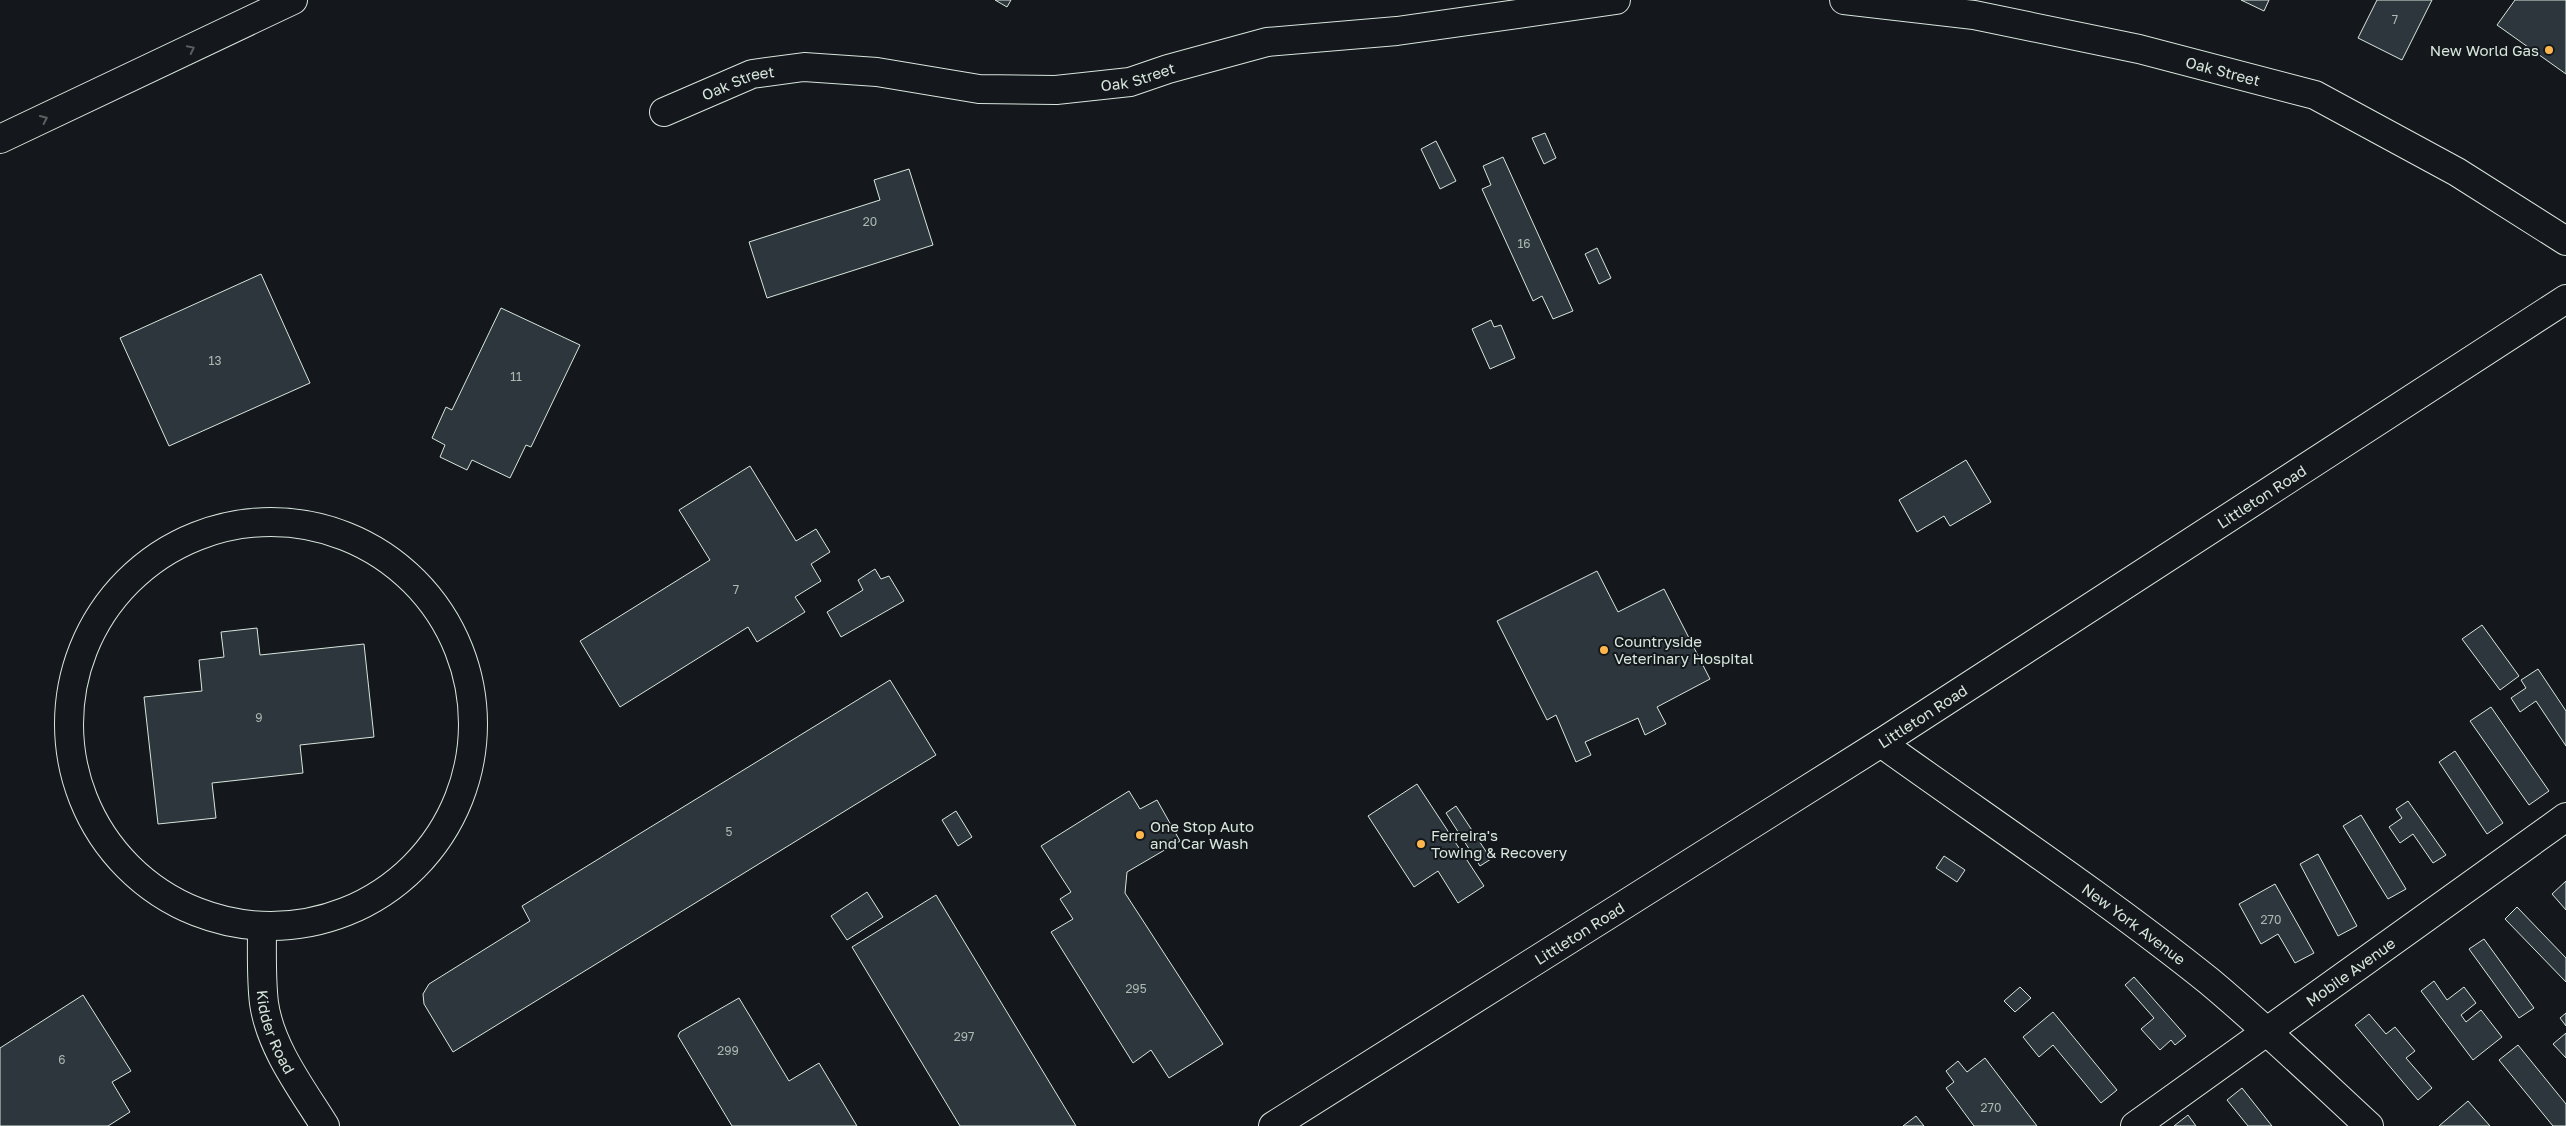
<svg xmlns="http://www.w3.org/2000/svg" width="2566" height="1126" font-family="'Golos Text',sans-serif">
	<rect width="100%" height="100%" fill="#14181c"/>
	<!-- building -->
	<g fill="#2c363c" stroke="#d8e6dc">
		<path d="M995,0H1011L1007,7Z"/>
		<path d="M2241,0H2269L2264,11Z"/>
		<path d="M2377,0H2432L2402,60L2358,38Z"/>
		<path d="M2515,0H2566V74L2497,25Z"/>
		<path d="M1545,133L1556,158L1544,164L1532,138Z"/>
		<path d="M1436,141L1456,181L1440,189L1421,149Z"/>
		<path d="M1503,157L1573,311L1553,319L1542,296L1533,301L1482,189L1491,185L1483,166Z"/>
		<path d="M909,169L933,245L767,298L749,242L880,200L874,180Z"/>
		<path d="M1597,248L1611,278L1599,284L1585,254Z"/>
		<path d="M261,274L310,383L169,446L120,338Z"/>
		<path d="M501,308L580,345L531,447L526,445L510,478L472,460L467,470L440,457L445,445L432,438L446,407L452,410Z"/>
		<path d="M1491,320L1494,327L1501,325L1515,358L1490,369L1472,329Z"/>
		<path d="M1966,460L1991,502L1950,526L1944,516L1917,532L1899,500Z"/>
		<path d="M750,466L796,541L816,529L830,552L811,564L821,581L795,597L805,612L757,642L748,627L620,707L580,641L710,560L679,510Z"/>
		<path d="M875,569L881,579L889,576L904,601L841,637L827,612L863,590L858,580Z"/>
		<path d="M1597,571L1618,612L1664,589L1710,679L1657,707L1666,724L1645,735L1638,718L1585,742L1591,755L1576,762L1556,715L1547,720L1497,621Z"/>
		<path d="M2482,625L2519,676L2500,690L2462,639Z"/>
		<path d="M257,628L260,655L364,644L374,737L300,745L303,773L212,783L216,818L158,824L144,697L202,691L199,660L224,657L221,632Z"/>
		<path d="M2538,669L2566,711V746L2536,701L2520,712L2511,698L2526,688L2521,680Z"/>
		<path d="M890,680L936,755L453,1052L424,1004L423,994L429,984L530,921L522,906Z"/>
		<path d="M2491,707L2549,791L2529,805L2470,721Z"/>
		<path d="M2455,751L2503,823L2487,834L2439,762Z"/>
		<path d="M1417,784L1484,886L1458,903L1438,871L1414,887L1368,816Z"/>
		<path d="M1129,791L1140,809L1157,800L1180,841L1127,872L1125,893L1223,1044L1169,1078L1151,1050L1133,1063L1051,932L1073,919L1060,899L1071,892L1041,846Z"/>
		<path d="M2408,801L2446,855L2433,863L2413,834L2400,843L2389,827L2402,818L2396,809Z"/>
		<path d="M1456,806L1491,859L1480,866L1446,813Z"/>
		<path d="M956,811L972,837L958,846L942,820Z"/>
		<path d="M2361,815L2406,889L2388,899L2343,826Z"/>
		<path d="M2318,854L2357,926L2338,936L2300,864Z"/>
		<path d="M1944,856L1965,870L1957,882L1936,868Z"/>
		<path d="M2566,881V910L2552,894Z"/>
		<path d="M2275,884L2314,953L2295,963L2278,934L2261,944L2239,904Z"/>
		<path d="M867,892L883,917L847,940L831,916Z"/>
		<path d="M936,895L1076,1126H960L852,947Z"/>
		<path d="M2517,907L2566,958V982L2505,919Z"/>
		<path d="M2484,939L2534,1008L2519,1018L2469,949Z"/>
		<path d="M2134,977L2186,1036L2175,1045L2171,1040L2160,1050L2141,1029L2154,1018L2125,985Z"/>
		<path d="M2434,981L2447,1000L2464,987L2476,1003L2461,1015L2466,1022L2481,1010L2502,1037L2473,1060L2421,991Z"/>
		<path d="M2020,987L2031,998L2015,1012L2004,1001Z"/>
		<path d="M83,995L131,1071L112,1082L130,1112L108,1126H0V1048Z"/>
		<path d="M739,998L789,1081L819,1063L857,1126H732L678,1036L680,1032Z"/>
		<path d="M2053,1012L2117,1090L2101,1103L2053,1045L2039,1057L2023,1037Z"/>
		<path d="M2566,1013V1026L2560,1018Z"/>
		<path d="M2369,1014L2386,1034L2395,1027L2415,1051L2406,1058L2432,1088L2418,1100L2355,1025Z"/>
		<path d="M2566,1033V1058L2553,1044Z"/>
		<path d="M2518,1045L2566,1104V1126H2553L2499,1060Z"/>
		<path d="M1985,1058L2037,1126H1974L1946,1088L1954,1082L1946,1071L1958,1061L1967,1072Z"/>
		<path d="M2242,1088L2272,1126H2248L2227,1100Z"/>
		<path d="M2468,1101L2490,1126H2439Z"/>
		<path d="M2188,1115L2196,1126H2174Z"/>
		<path d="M1916,1116L1924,1126H1903Z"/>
	</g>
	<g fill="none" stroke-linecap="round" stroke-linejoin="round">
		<defs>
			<g id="street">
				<path id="s1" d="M1844,0L1974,15L2139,49L2315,95L2457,172L2566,241"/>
				<path id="s2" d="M664,112L752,74L804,67L877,72L979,89L1056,90L1130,82L1168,69L1267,42L1397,31L1616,0"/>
				<circle cx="271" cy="724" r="202"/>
				<path id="s3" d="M1881,743C1991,822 2104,897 2209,981C2264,1027 2316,1077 2369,1126"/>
				<path id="s4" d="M262,926C262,952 261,978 264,1003C270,1047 302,1089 325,1126"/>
				<path id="s5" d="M2135,1126L2566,817"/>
			</g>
			<g id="primary">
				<path id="s6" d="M1273,1126L1881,743L2566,299"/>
			</g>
			<path id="highway" d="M0,139L293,0"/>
		</defs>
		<!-- street casing -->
		<use href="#street" stroke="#d8e6dc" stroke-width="30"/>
		<!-- primary casing -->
		<use href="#primary" stroke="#d8e6dc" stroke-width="30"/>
		<!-- highway casing -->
		<use href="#highway" stroke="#d8e6dc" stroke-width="30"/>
		<!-- street -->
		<use href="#street" stroke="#14181c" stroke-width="28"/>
		<!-- primary -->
		<use href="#primary" stroke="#14181c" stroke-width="28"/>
		<!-- highway -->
		<use href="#highway" stroke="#14181c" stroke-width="28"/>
	</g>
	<!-- one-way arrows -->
	<defs><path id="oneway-chevron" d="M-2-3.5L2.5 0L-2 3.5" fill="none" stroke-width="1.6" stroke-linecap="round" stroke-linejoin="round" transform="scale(1.25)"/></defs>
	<g stroke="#59605f">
		<use href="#oneway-chevron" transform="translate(191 49) rotate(-26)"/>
		<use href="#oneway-chevron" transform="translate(44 119) rotate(-25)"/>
	</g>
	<!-- markers -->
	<g fill="#ffb74d" stroke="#14181c" stroke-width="2">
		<circle cx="2549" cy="50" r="5"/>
		<circle cx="1604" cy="650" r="5"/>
		<circle cx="1140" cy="835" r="5"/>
		<circle cx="1421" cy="844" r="5"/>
	</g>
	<g text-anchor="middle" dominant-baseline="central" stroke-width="4" stroke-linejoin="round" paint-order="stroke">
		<!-- number labels -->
		<g font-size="12" fill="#adbab4">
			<text x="2395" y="19">7</text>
			<text x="870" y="221">20</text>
			<text x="1524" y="243">16</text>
			<text x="215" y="360">13</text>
			<text x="516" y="376">11</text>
			<text x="736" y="589">7</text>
			<text x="259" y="717">9</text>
			<text x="729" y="831">5</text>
			<text x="2271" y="919">270</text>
			<text x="1136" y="988">295</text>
			<text x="964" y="1036">297</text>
			<text x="728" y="1050">299</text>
			<text x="62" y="1059">6</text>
			<text x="1991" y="1107">270</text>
		</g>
		<!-- poi labels -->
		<g font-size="15" fill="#d8e6dc" stroke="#14181c" text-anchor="start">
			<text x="2539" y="50" text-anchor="end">New World Gas</text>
			<text x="1614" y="641">Countryside<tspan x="1614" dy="17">Veterinary Hospital</tspan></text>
			<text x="1150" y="826">One Stop Auto<tspan x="1150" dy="17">and Car Wash</tspan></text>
			<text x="1431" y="835">Ferreira's<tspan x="1431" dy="17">Towing &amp; Recovery</tspan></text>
		</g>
		<!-- street labels -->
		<g font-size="15" fill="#d8e6dc" stroke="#14181c">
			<text stroke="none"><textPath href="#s1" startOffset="386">Oak Street</textPath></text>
			<text stroke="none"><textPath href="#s2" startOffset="485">Oak Street</textPath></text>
			<text stroke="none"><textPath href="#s2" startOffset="80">Oak Street</textPath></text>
			<text stroke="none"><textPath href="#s6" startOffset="1172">Littleton Road</textPath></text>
			<text stroke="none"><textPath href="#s6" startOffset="768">Littleton Road</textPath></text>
			<text stroke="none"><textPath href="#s3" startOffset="311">New York Avenue</textPath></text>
			<text stroke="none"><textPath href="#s6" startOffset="362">Littleton Road</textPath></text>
			<text stroke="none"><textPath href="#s5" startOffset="265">Mobile Avenue</textPath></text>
			<text stroke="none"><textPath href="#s4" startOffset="108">Kidder Road</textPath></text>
		</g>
	</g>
</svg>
